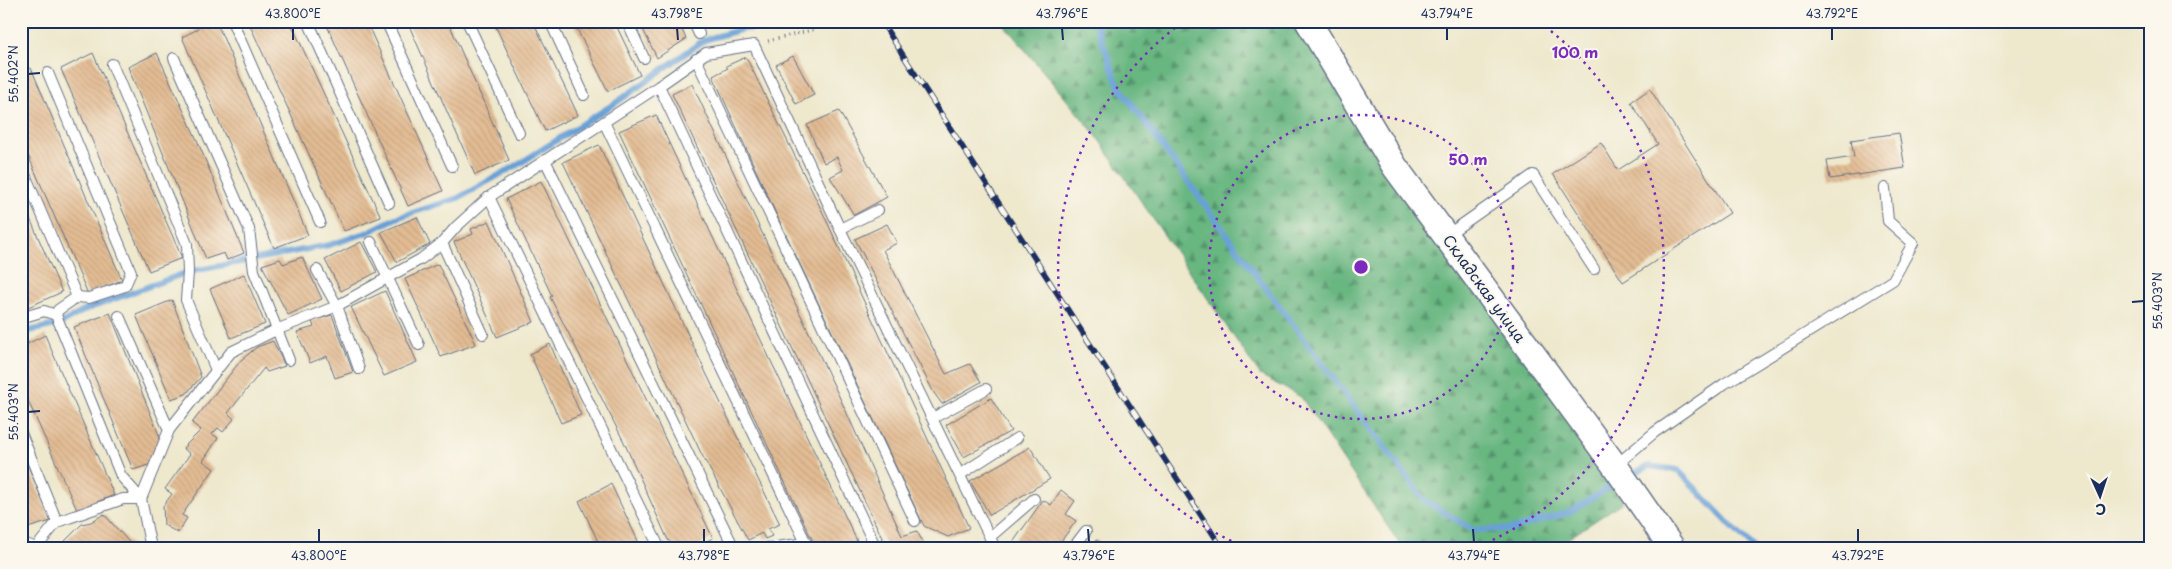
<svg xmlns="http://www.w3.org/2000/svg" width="2172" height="569" font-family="'Playpen Sans',sans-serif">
	<defs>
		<pattern id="forest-firs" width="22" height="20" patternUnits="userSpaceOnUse" patternTransform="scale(1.25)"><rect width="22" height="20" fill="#67b680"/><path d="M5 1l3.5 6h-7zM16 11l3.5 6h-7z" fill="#54946c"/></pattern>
		<pattern id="building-back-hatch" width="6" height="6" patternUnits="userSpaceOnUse" patternTransform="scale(1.25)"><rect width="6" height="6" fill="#e3bc93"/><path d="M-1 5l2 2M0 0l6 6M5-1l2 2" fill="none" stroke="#c2a281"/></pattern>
	</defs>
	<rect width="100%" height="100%" fill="#fbf7ec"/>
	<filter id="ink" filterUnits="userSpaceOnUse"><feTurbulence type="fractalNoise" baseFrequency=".02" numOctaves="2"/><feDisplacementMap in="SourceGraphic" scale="10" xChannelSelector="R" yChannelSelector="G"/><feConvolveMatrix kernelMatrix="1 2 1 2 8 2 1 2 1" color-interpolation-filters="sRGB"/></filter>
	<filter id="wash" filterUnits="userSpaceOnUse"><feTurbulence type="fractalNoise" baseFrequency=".0096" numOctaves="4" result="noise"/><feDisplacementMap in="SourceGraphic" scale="20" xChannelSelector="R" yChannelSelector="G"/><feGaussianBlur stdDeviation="1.12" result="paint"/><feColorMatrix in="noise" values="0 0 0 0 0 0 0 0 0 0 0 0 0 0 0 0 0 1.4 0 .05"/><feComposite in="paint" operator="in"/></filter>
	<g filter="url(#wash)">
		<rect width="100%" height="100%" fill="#eee8cd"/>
		<!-- forest -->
		<path fill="url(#forest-firs)" stroke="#41726f" d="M1001,21H1308L1623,502L1554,548H1402L1301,397L1260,375L1095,134Z"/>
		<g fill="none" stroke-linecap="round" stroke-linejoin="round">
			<!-- stream -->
			<g stroke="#69a0d7" stroke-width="6">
				<path d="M1095,21L1118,85L1245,260L1424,500L1473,530L1512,529L1570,512L1619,481"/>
				<path d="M21,334L29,331L60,324L87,309L188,272L329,245L366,233L396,218L458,198L519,164L617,102L704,40L743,29L808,25L819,27"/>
				<path d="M1628,476L1649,466L1678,470L1733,528L1754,548"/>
			</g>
		</g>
		<g id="blocks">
			<!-- building -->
			<g fill="url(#building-back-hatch)">
				<path d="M194,21H216L308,235L274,248L182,37L198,29Z"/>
				<path d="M248,21H290L381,217L344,231Z"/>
				<path d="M325,21H366L443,191L408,206Z"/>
				<path d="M407,21H448L509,160L475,175Z"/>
				<path d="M493,21H533L578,115L545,131Z"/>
				<path d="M573,21H614L640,75L608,91Z"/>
				<path d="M639,21H678L686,39L657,58Z"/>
				<path d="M93,53L182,258L149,271L61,69Z"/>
				<path d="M157,53L197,140L244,253L227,260L224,253L206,259L128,67Z"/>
				<path d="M793,56L814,95L796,104L776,65Z"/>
				<path d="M746,57L822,211L969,528L948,537L924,526L771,203L713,76L728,68L726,66Z"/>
				<path d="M31,68L122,280L88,294L21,139V73Z"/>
				<path d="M692,84L845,409L902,536L917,531L926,548H887L672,94Z"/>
				<path d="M1650,89L1730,213L1623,282L1553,174L1601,143L1618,170L1658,144L1631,102Z"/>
				<path d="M839,111L887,197L854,215L830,177L843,170L837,157L824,163L807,125Z"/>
				<path d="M656,115L747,311L857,541L840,548H816L619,131Z"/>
				<path d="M1899,133L1905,168L1830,179L1827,161L1854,157L1851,140Z"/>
				<path d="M599,145L707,375L780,524L768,529L772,536L765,539L762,533L748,540L701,453L563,162Z"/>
				<path d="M541,181L713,538L693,548H677L668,540L624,442L550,297L552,296L506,199Z"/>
				<path d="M21,198L62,292L26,308L21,297Z"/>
				<path d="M417,217L430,244L397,262L381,232Z"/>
				<path d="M489,221L534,322L497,337L454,242L473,234L471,229Z"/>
				<path d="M887,224L897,243L883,250L946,374L970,364L981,382L942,404L934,393L855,239Z"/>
				<path d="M361,242L377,272L341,291L325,260Z"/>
				<path d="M302,257L322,299L288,315L262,265L280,259L283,264Z"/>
				<path d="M438,264L476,344L441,357L405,279Z"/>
				<path d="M244,274L265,324L231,338L210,289Z"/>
				<path d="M385,291L417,362L384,376L351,307Z"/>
				<path d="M172,300L201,377L186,394L171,399L136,315Z"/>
				<path d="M110,313L161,440L151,464L133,470L74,327Z"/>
				<path d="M332,315L353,372L335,378L327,356L310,363L297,332L314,327L312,321Z"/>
				<path d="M45,335L114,495L77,510L21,385V351L24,349L23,346Z"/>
				<path d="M273,341L285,366L267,372L264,368L228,413L234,419L223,432L218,428L212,434L218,438L203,461L214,469L182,515L187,518L178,533L164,525L163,506L172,494L165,489L190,454L183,448L201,430L192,423L241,360L257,347Z"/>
				<path d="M550,344L581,415L561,423L530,354Z"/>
				<path d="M991,398L1011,431L964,457L946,425Z"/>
				<path d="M1030,447L1050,479L990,515L970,481Z"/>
				<path d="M21,449L51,521L21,530Z"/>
				<path d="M611,484L638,541L622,548H601L579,501Z"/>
				<path d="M1061,490L1075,501L1066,514L1076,521L1056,548H1009L1043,500L1051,505Z"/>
				<path d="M104,514L134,548H71L65,541L82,524L91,522Z"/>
				<path d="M1096,540L1108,548H1089Z"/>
			</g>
		</g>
	</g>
	<g filter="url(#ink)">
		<use href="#blocks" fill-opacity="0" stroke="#657085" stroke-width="1"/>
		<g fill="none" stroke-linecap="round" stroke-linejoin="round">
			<defs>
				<g id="service">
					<path d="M232,21L320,222"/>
					<path d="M308,21L389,203"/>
					<path d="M386,21L452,166"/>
					<path d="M467,21L519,133"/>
					<path d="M550,21L584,95"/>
					<path d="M627,21L644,58"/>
					<path d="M693,21L699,34"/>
					<path d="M174,58L249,229L254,271L289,360"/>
					<path d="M696,59L915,521"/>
					<path d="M112,64L187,244L188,272L186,300L216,370"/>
					<path d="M48,73L131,272L125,286L89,298L77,297"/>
					<path d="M659,86L876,548"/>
					<path d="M604,122L806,543L768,548"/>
					<path d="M545,160L734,548"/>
					<path d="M21,165L77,297L58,310L56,315L121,476L141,499"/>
					<path d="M489,197L659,547L662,548"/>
					<path d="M840,229L878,210"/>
					<path d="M1447,235L1533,175L1594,269"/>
					<path d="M371,242L419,345"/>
					<path d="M442,243L483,334"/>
					<path d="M317,270L337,306L359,369"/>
					<path d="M119,316L169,430"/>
					<path d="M21,318L44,311L56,315"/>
					<path d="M933,418L986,389"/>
					<path d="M21,433L57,522L123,499H141"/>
					<path d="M1615,466L1655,432L1724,384L1893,280L1913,243L1888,221L1885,188"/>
					<path d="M961,474L1017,438"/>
					<path d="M990,537L1034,499"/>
					<path d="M21,542L36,548"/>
					<path d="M36,548L57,522"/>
					<path d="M151,548L141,499L169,430L231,352L276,330L337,306L421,259L442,243L456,227L489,197L659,86L706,53L754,45L840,229L995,548"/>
					<path d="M1073,548L1086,531"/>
				</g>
				<path id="tertiary" d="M1308,21L1395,167L1615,466L1672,548"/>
			</defs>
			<!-- service casing -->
			<use href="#service" stroke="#657085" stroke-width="12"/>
			<!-- tertiary casing -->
			<use href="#tertiary" stroke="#657085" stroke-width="28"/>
			<!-- path -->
			<path stroke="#657085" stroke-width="3" stroke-dasharray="1 4" stroke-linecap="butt" d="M768,41L816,29"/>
			<!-- service -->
			<use href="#service" stroke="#fff" stroke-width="10"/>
			<!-- tertiary -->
			<use href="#tertiary" stroke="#fff" stroke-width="25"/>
			<defs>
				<path id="rail" d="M881,21L1222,548"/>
			</defs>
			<!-- rail casing -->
			<use href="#rail" stroke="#1b2f5e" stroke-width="5.5"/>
			<!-- rail -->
			<use href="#rail" stroke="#fbf7ec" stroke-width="4" stroke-dasharray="11" stroke-linecap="butt"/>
		</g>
	</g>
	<!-- ticks -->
	<path fill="none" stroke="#1b2f5e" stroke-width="2" d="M293,28V40M677,28L678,40M1062,28L1063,40M1447,28V40M1832,28V40M28,74L40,73M2132,302L2144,301M28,412L40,411M319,529V542M704,529V542M1088,529L1089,542M1473,529L1474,542M1858,529V542"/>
	<!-- distance rings -->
	<g fill="none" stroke="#7b2cbf" stroke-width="2.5" stroke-dasharray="2.5 5">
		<circle cx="1361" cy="267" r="152"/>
		<path d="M1245 547A303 303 0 0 1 1183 22M1539 22A303 303 0 0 1 1477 547"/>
	</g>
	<g text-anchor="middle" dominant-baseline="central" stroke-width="4" stroke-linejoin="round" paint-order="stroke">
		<!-- street labels -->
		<g font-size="15" fill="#1b2f5e" stroke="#fbf7ec">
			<text transform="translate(1485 288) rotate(54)">Складская улица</text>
		</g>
	</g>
	<circle cx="1361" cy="267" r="8" fill="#7b2cbf" stroke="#fbf7ec" stroke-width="2.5"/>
	<g font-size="15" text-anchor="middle" font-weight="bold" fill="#7b2cbf" stroke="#fbf7ec" stroke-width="4" stroke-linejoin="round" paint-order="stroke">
		<text x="1575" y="58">100 m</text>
		<text x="1468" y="165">50 m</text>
	</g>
	<!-- margin -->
	<rect width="2172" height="569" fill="none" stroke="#fbf7ec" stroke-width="55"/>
	<!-- north arrow -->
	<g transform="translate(2100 496) rotate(177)" stroke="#fbf7ec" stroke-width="4" paint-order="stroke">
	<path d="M0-4L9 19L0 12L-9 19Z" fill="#1b2f5e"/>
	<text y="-8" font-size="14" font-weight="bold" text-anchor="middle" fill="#1b2f5e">С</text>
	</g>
	<rect x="28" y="28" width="2116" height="514" fill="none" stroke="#1b2f5e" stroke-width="2"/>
	<g font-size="12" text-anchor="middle" fill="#1b2f5e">
		<text x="293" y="18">43.800°E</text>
		<text x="677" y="18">43.798°E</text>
		<text x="1062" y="18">43.796°E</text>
		<text x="1447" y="18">43.794°E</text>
		<text x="1832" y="18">43.792°E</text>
		<text transform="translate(14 74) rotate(-90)" y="4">55.402°N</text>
		<text transform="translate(2158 301) rotate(-90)" y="4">55.403°N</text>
		<text transform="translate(14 412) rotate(-90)" y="4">55.403°N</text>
		<text x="319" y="560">43.800°E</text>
		<text x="704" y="560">43.798°E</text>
		<text x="1089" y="560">43.796°E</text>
		<text x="1474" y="560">43.794°E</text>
		<text x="1858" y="560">43.792°E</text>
	</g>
</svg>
